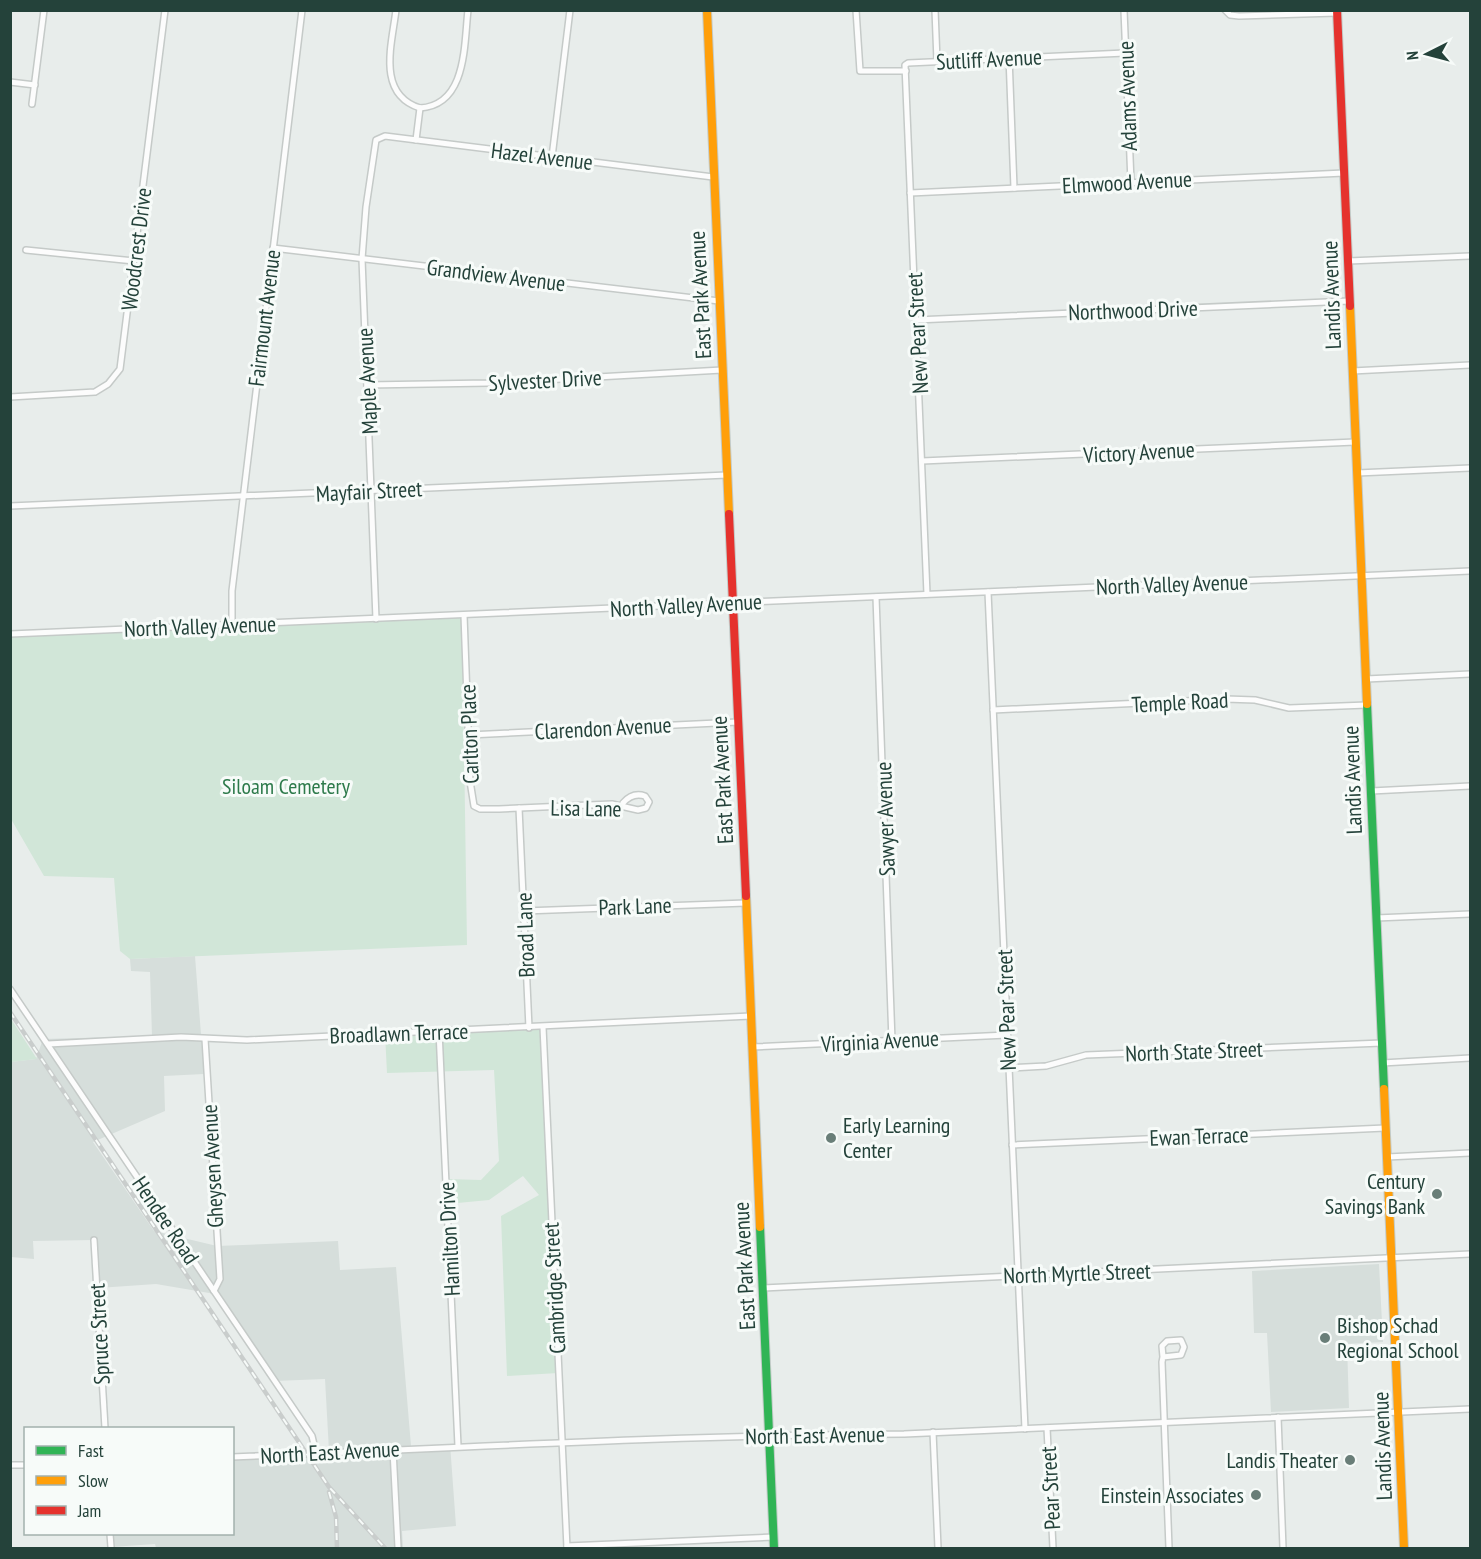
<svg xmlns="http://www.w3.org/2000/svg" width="1481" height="1559" font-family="'PT Sans Narrow',sans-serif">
	<rect width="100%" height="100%" fill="#e8edeb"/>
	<!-- built -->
	<g fill="#d6dedb">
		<path d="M195,956L204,1074L164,1076L165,1111L93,1142L154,1231L217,1246L338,1241L340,1270L396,1267L411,1446L450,1444L456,1526L402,1531L403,1548H156L155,1544L112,1547V1534H232L233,1455L329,1451L325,1379L274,1381L215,1294L156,1284L98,1288L94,1240L33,1241L34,1259L11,1257L10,1062L36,1059L43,1039L152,1036L150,972L131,971L130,959Z"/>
		<path d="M1379,1264L1383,1342L1347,1344L1349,1408L1271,1412L1267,1333H1254L1252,1271Z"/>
	</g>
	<!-- green -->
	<g fill="#d1e6d8">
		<path d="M462,612L467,945L130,959L120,951L114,878L44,876L11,819L10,633Z"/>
		<path d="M11,1019L37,1059L11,1062Z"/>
		<path d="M542,1025L558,1373L507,1376L501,1216L539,1195L523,1176L489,1200L447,1204L446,1179L481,1180L499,1161L494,1070L387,1073L385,1033Z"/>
	</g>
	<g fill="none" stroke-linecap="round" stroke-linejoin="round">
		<defs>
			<g id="street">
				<path d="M396,10C392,44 376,94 420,108"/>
				<path d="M856,10L860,71H906"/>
				<path d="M935,10L937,61"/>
				<path d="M1124,10L1131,182"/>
				<path d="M1225,10L1230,15L1239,16L1337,13"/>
				<path d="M1009,57L1014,188"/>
				<path d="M10,82L35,85"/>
				<path d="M32,104L44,10"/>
				<path d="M420,108C467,105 464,45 468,10"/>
				<path d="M416,140L420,108"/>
				<path d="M552,157L570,10"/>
				<path d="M910,193L1344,173"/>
				<path d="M273,248L719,301"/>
				<path d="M26,250L134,261"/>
				<path d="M1348,261L1470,256"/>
				<path d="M916,320L1349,301"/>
				<path d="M1352,371L1470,365"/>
				<path d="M367,385L489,383L722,370"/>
				<path d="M10,397L95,392L108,384L120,369L165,10"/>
				<path d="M922,461L1355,442"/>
				<path d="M1357,473L1470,468"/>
				<path d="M10,506L727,475"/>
				<path d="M988,592L1025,1429"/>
				<path d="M927,594L905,65L908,63L1125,53"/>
				<path d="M876,597L892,1041"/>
				<path d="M464,615L470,781L474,806L480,809H499L612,804L638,810L646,808L649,802L645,796C636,793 629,796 623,803"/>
				<path d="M376,619L362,259L366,207L376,140L385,136L713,177"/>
				<path d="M232,625V591L302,10"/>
				<path d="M10,634L1470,571"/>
				<path d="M1366,679L1470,674"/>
				<path d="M993,710L1226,699L1255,700L1289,708L1367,705"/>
				<path d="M469,735L738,722"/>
				<path d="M1371,791L1470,786"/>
				<path d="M519,808L529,1028"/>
				<path d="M524,911L746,903"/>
				<path d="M1376,918L1470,914"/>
				<path d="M10,989L312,1436L316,1453"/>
				<path d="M543,1027L567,1548"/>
				<path d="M439,1031L458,1446"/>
				<path d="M205,1039L220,1279L214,1291"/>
				<path d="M48,1044L181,1037L247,1040L751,1016"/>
				<path d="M752,1047L1007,1035"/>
				<path d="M1382,1063L1470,1058"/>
				<path d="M1009,1068L1046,1066L1086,1055L1382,1043"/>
				<path d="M1012,1145L1385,1128"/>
				<path d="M1387,1157L1470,1153"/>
				<path d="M94,1240L105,1428"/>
				<path d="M763,1288L1470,1254"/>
				<path d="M1163,1357L1162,1346L1167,1341L1181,1340L1184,1347L1181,1355L1163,1357L1162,1362L1169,1548"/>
				<path d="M1278,1417L1283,1548"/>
				<path d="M1047,1428L1053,1548"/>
				<path d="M933,1432L938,1548"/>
				<path d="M393,1450L398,1547"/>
				<path d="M232,1457C457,1448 680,1435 904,1434L1470,1409"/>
				<path d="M10,1465H26"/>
				<path d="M110,1534L111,1547"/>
				<path d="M567,1546L774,1537"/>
			</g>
			<g id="fast">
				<path d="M1367,704L1384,1089"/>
				<path d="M760,1227L774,1548"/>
			</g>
			<g id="slow">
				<path d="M707,10L729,514"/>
				<path d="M1350,306L1367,704"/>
				<path d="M746,896L760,1227"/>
				<path d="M1384,1089L1404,1548"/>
			</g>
			<g id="jam">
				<path d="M1337,10L1350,306"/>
				<path d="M729,514L746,896"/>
			</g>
		</defs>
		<!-- street casing -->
		<use href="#street" stroke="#c5cac8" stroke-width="8"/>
		<!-- fast casing -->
		<use href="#fast" stroke="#c3cbc8" stroke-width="10"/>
		<!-- slow casing -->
		<use href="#slow" stroke="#c3cbc8" stroke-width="10"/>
		<!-- jam casing -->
		<use href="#jam" stroke="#c3cbc8" stroke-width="10"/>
		<!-- street -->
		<use href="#street" stroke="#fcfcfc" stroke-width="5"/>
		<!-- fast -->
		<use href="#fast" stroke="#30b455" stroke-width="8"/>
		<!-- slow -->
		<use href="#slow" stroke="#ff9f0a" stroke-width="8"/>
		<!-- jam -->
		<use href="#jam" stroke="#e5322d" stroke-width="8"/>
		<defs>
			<g id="rail">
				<path d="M10,1012L329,1487L385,1548"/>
				<path d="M329,1492L336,1517L337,1548"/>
			</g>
		</defs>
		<!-- rail casing -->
		<use href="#rail" stroke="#c9cdcc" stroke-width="4.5"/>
		<!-- rail -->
		<use href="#rail" stroke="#f7fbf9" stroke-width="2" stroke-dasharray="7" stroke-linecap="butt"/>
	</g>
	<!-- markers -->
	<g fill="#697e78" stroke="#f7fbf9" stroke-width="2">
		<circle cx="831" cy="1138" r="6"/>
		<circle cx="1437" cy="1194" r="6"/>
		<circle cx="1325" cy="1338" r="6"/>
		<circle cx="1350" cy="1460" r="6"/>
		<circle cx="1256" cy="1495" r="6"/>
	</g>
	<g text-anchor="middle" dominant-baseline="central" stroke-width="6" stroke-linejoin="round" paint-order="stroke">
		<!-- street labels -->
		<g font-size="22" fill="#24423a" stroke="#f7fbf9">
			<text transform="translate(989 59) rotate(-3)">Sutliff Avenue</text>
			<text transform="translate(1127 96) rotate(-92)">Adams Avenue</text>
			<text transform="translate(542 156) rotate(7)">Hazel Avenue</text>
			<text transform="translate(1127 182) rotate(-3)">Elmwood Avenue</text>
			<text transform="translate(136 249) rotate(-83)">Woodcrest Drive</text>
			<text transform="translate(496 275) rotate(7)">Grandview Avenue</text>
			<text transform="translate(700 295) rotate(-93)">East Park Avenue</text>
			<text transform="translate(1331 295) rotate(-92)">Landis Avenue</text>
			<text transform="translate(1133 310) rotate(-2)">Northwood Drive</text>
			<text transform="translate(264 318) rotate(-83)">Fairmount Avenue</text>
			<text transform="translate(917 333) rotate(-93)">New Pear Street</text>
			<text transform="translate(545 380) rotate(-3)">Sylvester Drive</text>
			<text transform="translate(367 381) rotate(-93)">Maple Avenue</text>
			<text transform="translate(1139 452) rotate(-3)">Victory Avenue</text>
			<text transform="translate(369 491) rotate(-3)">Mayfair Street</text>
			<text transform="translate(1172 584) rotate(-2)">North Valley Avenue</text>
			<text transform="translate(686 605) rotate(-3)">North Valley Avenue</text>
			<text transform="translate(200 626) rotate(-2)">North Valley Avenue</text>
			<text transform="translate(1180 702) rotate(-3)">Temple Road</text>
			<text transform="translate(603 728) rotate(-3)">Clarendon Avenue</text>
			<text transform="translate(469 734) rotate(-92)">Carlton Place</text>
			<text transform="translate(722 780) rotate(-93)">East Park Avenue</text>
			<text transform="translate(1352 780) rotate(-92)">Landis Avenue</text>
			<text transform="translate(586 808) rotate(1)">Lisa Lane</text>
			<text transform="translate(885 819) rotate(-92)">Sawyer Avenue</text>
			<text transform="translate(635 906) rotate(-2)">Park Lane</text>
			<text transform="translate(525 935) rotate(-92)">Broad Lane</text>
			<text transform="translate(1006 1010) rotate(-92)">New Pear Street</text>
			<text transform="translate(399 1033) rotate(-2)">Broadlawn Terrace</text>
			<text transform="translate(880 1041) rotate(-3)">Virginia Avenue</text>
			<text transform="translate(1194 1051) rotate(-2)">North State Street</text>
			<text transform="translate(1199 1136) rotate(-2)">Ewan Terrace</text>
			<text transform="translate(212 1166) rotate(-93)">Gheysen Avenue</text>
			<text transform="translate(166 1220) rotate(56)">Hendee Road</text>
			<text transform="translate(449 1239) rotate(-93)">Hamilton Drive</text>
			<text transform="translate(744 1266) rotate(-93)">East Park Avenue</text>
			<text transform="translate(1077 1273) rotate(-2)">North Myrtle Street</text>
			<text transform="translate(554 1288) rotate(-93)">Cambridge Street</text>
			<text transform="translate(99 1334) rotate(-93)">Spruce Street</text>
			<text transform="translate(815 1435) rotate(-1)">North East Avenue</text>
			<text transform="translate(1382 1446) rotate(-92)">Landis Avenue</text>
			<text transform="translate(330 1452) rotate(-3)">North East Avenue</text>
			<text transform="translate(1050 1488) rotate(-93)">Pear Street</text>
		</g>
		<!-- park labels -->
		<g font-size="22" fill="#2d7a4b" stroke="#f7fbf9">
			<text x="286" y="786">Siloam Cemetery</text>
		</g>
		<!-- poi labels -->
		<g font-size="22" fill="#24423a" stroke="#f7fbf9" text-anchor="end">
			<text x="843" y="1125" text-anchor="start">Early Learning<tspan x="843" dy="25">Center</tspan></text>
			<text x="1425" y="1181">Century<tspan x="1425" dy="25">Savings Bank</tspan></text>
			<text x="1337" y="1325" text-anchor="start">Bishop Schad<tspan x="1337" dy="25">Regional School</tspan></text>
			<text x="1338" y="1460">Landis Theater</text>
			<text x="1244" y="1495">Einstein Associates</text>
		</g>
	</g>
	<!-- border -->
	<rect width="1481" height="1559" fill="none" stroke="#24423a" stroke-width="24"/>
	<!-- legend -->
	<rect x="24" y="1427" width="210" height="108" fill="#f7fbf9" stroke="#a3b1ad" stroke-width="1.5"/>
	<rect x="36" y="1446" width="30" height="9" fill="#30b455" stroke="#a3b1ad" stroke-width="1.5"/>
	<text x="78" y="1457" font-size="18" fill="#24423a">Fast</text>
	<rect x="36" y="1476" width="30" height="9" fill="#ff9f0a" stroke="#a3b1ad" stroke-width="1.5"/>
	<text x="78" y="1487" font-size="18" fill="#24423a">Slow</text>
	<rect x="36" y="1506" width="30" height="9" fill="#e5322d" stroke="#a3b1ad" stroke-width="1.5"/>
	<text x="78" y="1517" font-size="18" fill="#24423a">Jam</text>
	<!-- north arrow -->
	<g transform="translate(1427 54) rotate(264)" stroke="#f7fbf9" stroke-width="4.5" paint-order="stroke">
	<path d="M0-4.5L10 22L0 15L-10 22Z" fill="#24423a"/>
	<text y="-9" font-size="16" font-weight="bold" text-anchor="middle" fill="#24423a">N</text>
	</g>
</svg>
